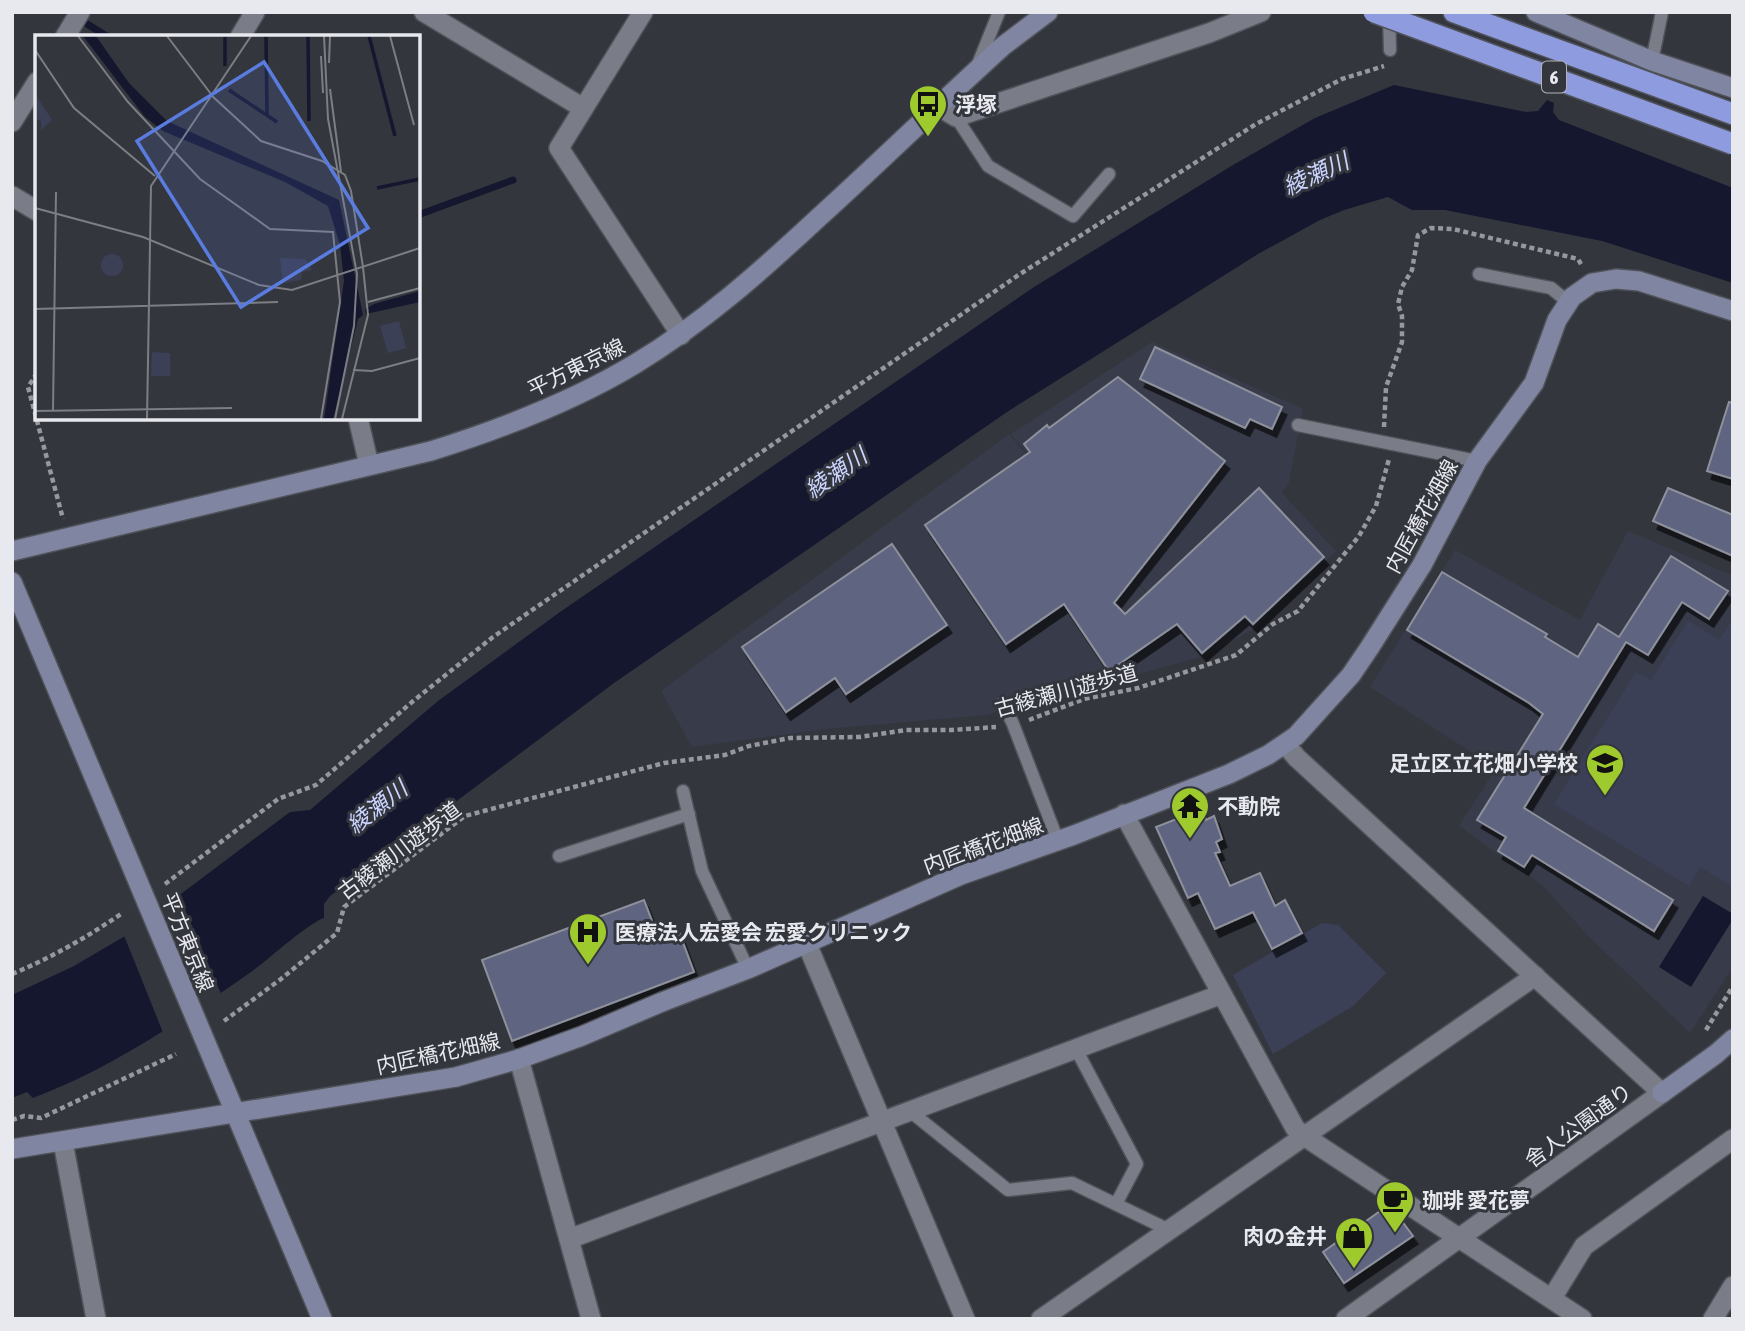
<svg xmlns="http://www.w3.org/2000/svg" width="1745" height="1331" font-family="'Asap Condensed','Noto Sans JP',sans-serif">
	<defs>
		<filter id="shadow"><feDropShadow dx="4.5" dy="8" stdDeviation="0" flood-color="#0009"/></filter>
	</defs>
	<rect width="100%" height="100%" fill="#34363e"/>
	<!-- built -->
	<g fill="#383b4a">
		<path d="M1152,342L1303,409L1289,482L1282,493L1336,551L1254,629L1202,657L1011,434Z"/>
		<path d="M1009,434L1201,657L986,715L825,729L692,747L661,691Z"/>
		<path d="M1628,531L1733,576V967L1690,1033L1590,938L1542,885L1459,826L1496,768L1370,687L1455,550L1580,620Z"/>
	</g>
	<!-- green -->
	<g fill="#3b4057">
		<path d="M1733,619V887L1700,867L1689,886L1554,804L1636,672L1651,680L1688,621L1719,640Z"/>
		<path d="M1322,923L1338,925L1386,973L1353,1006L1273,1054L1233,975Z"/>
	</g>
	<!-- water -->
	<g fill="#14172e">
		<path d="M1394,85L1526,112L1538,111L1547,100L1554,103L1553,112L1559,120L1733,188V283L1602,241L1445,210H1412L1388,197L1344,210L1320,220L1258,254L1007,412L614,683L330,896L324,904V918C307,924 269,959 251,972C182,1020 112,1068 33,1098L27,1092L12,1098V995L74,966L125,936L290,812L310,810L438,701L560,612L1034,287L1233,165L1315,118Z"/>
		<path d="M1703,896L1733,914V919L1691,987L1659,967Z"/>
	</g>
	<!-- pier -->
	<path fill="#34363e" d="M178,893L222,996L164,1035L123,933Z"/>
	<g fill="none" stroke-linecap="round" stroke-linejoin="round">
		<!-- stream -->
		<g stroke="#14172e" stroke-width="7">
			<path d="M68,12L108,37"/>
			<path d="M418,215L513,180"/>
		</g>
	</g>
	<!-- building -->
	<g fill="#5f6581" stroke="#8e919b" stroke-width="2" filter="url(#shadow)">
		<path d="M1155,347L1282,407L1272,429L1250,419L1245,428L1140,379Z"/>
		<path d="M1118,377L1225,461L1114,603L1125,614L1259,488L1324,557L1253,624L1245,616L1202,653L1177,624L1109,671L1064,604L1006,644L925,525L1030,452L1024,444L1047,425L1049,428Z"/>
		<path d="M1729,402L1733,403V479L1707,471Z"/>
		<path d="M1668,488L1733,515V556L1653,521Z"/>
		<path d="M892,544L947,625L846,694L835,678L786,712L742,647Z"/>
		<path d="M1671,556L1728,591L1709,619L1682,602L1648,655L1626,642L1524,808L1673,900L1654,931L1532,855L1524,867L1498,851L1506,837L1477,820L1543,714L1529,703L1407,630L1442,572L1547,634L1545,637L1578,657L1598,624L1619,637Z"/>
		<path d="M1202,809L1206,820L1214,816L1222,839L1216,842L1220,852L1215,853L1230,886L1260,873L1275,906L1285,900L1302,933L1272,949L1253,912L1215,929L1198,893L1188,898L1156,827Z"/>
		<path d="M644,900L659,939L679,932L694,972L512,1041L482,960Z"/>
		<path d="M1383,1209L1401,1220L1413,1236L1344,1283L1323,1252Z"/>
	</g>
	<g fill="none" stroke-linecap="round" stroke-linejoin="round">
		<defs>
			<g id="service">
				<path d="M1389,12L1390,50"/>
				<path d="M1652,61L1662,12"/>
				<path d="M978,64L999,12"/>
				<path d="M956,117L988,166L1073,216L1109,174"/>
				<path d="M1479,274L1551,288L1568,302"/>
				<path d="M1298,425L1477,461"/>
				<path d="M1003,703L1013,724L1058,841"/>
				<path d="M683,791L702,871L748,969"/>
				<path d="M559,856L689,814"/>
				<path d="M1076,1049L1137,1164L1116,1204"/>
				<path d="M911,1112L1008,1190L1072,1183L1169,1230"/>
			</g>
			<g id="minor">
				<path d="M424,12L583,108"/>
				<path d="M643,12L559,148L681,335"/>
				<path d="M65,37L80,12"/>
				<path d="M240,37L255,12"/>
				<path d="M938,106L956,117L1209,33L1261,12"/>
				<path d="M12,122L37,82"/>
				<path d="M12,196L37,211"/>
				<path d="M358,418L369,465"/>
				<path d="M1285,744L1297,758L1662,1093"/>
				<path d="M1124,814L1295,1128L1304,1136L1582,1319"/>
				<path d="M807,944L965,1319"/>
				<path d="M519,1059L591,1319"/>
				<path d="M63,1142L96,1319"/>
				<path d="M569,1239L1222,994"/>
				<path d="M1552,1298L1584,1246L1733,1139"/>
				<path d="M1041,1319L1535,976"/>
			</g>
			<g id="tertiary">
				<path d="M1346,1319L1662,1093"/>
				<path d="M1713,1319L1733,1286"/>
			</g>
			<g id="secondary">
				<path d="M1536,12L1652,61L1733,88"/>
				<path d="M12,551L431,451C501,429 572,402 635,364C703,323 760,272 817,219C880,162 940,103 1003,46L1048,12"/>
				<path d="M12,582L322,1319"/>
				<path d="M1662,1093L1716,1054L1733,1039"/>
				<path d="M12,1149L456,1077L519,1059L582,1036L662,1002L748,969L961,875L1074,835L1229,774L1268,755L1296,736L1351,675L1370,647L1422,565L1477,461L1534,383L1557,320L1572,297L1592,283L1616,279L1639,281L1733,311"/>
			</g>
			<path id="motorway" d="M1454,12L1733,114"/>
		</defs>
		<!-- service casing -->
		<use href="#service" stroke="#505259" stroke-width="15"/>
		<!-- minor casing -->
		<use href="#minor" stroke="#505259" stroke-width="22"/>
		<!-- tertiary casing -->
		<use href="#tertiary" stroke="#505259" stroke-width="22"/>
		<!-- secondary casing -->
		<use href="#secondary" stroke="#505259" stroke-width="22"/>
		<!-- motorway casing -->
		<use href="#motorway" stroke="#505259" stroke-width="24"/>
		<!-- path -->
		<g stroke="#96989e" stroke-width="4.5" stroke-dasharray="5 3.5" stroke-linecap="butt">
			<path d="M37,373L28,387L63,519"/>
			<path d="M1384,427L1386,387L1402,342V316L1398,304L1402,287L1412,270L1418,235L1431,228L1453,229L1578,259L1582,266"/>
			<path d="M1029,720L1084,699L1138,688L1236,655L1273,624L1298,611L1359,536L1376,506L1389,459"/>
			<path d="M165,884L278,799L316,785L412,702L493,637L1020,274L1256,124L1342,79L1384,66"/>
			<path d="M12,974C51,958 87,937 121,914"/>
			<path d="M224,1021L281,979L337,933L344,907L465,816L664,763L725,755L749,746L790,738L860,737L906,730H952L996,727"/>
			<path d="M1706,1030L1733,986"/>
			<path d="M12,1120L24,1116L41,1118L176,1054"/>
		</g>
		<!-- service -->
		<use href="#service" stroke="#7a7d87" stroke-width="12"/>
		<!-- minor -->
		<use href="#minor" stroke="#7a7d87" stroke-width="19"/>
		<!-- tertiary -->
		<use href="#tertiary" stroke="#7a7d87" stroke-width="19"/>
		<!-- secondary -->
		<use href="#secondary" stroke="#8086a1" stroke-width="19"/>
		<!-- motorway -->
		<use href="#motorway" stroke="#8e9cdf" stroke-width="21"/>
		<defs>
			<path id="motorway-bridge" d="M1374,12L1733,144"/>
		</defs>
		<!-- motorway-bridge casing -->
		<use href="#motorway-bridge" stroke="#505259" stroke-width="24" stroke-linecap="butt"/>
		<!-- motorway-bridge -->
		<use href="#motorway-bridge" stroke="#8e9cdf" stroke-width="21"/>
	</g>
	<!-- icons -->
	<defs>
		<symbol id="bus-pin" viewBox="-11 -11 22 30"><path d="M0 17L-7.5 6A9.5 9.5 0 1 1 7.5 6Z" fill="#9eca2e" stroke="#34363e"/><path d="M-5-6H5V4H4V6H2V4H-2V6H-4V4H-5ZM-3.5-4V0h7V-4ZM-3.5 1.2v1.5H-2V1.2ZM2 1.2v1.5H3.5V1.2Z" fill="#111"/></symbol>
		<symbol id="school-pin" viewBox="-11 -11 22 30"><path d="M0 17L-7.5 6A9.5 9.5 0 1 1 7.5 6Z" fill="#9eca2e" stroke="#34363e"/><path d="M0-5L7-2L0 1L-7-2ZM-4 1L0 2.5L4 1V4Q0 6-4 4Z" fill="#111"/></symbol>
		<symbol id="temple-pin" viewBox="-11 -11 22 30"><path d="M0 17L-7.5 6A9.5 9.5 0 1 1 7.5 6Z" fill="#9eca2e" stroke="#34363e"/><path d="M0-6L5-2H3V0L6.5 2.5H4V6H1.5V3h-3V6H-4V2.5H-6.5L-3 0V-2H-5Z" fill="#111"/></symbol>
		<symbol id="hospital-pin" viewBox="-11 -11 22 30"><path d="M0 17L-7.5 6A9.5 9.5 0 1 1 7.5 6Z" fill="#9eca2e" stroke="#34363e"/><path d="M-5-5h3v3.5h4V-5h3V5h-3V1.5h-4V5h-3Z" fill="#111"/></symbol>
		<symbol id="cafe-pin" viewBox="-11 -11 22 30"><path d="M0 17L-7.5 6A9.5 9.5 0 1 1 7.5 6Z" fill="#9eca2e" stroke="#34363e"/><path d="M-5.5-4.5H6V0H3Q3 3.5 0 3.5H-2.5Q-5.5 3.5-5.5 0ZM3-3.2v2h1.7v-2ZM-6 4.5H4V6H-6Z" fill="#111"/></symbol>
		<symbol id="shop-pin" viewBox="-11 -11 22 30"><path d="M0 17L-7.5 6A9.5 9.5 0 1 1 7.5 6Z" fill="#9eca2e" stroke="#34363e"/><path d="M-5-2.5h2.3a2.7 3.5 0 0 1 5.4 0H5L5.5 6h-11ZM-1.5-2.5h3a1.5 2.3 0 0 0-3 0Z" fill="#111"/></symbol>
	</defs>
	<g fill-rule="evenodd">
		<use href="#bus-pin" x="906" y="82" width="44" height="60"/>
		<use href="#school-pin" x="1583" y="741" width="44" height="60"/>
		<use href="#temple-pin" x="1168" y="784" width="44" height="60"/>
		<use href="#hospital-pin" x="566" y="910" width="44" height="60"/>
		<use href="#cafe-pin" x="1373" y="1178" width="44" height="60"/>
		<use href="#shop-pin" x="1332" y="1214" width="44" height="60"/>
	</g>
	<g text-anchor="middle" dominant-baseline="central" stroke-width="6" stroke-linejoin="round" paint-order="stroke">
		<!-- shield labels -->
		<rect fill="#34363e" stroke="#b1b3b9" stroke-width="2" x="1542" y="61.5" width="24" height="31" rx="5"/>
		<g font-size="19" font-weight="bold" fill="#e7e9ee">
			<text x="1554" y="77">6</text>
		</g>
		<!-- poi labels -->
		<g font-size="21" font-weight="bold" fill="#e7e9ee" stroke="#34363e" text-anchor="start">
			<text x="955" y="104">浮塚</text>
			<text x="1578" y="763" text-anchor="end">足立区立花畑小学校</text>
			<text x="1217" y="806">不動院</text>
			<text x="615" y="932">医療法人宏愛会 宏愛クリニック</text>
			<text x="1422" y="1200">珈琲 愛花夢</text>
			<text x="1327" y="1236" text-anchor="end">肉の金井</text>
		</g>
		<!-- street labels -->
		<g font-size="21" fill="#e7e9ee" stroke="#34363e">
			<text transform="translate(576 367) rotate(-26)">平方東京線</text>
			<text transform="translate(1421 516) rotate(-61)">内匠橋花畑線</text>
			<text transform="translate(1066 690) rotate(-15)">古綾瀬川遊歩道</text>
			<text transform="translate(983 845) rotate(-20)">内匠橋花畑線</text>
			<text transform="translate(399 850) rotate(-37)">古綾瀬川遊歩道</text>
			<text transform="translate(188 942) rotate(68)">平方東京線</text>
			<text transform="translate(438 1053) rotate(-12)">内匠橋花畑線</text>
			<text transform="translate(1578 1125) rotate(-36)">舎人公園通り</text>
		</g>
		<!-- water labels -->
		<g font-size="23" font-style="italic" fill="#cad4ff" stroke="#34363e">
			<text transform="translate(1316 174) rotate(-25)">綾瀬川</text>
			<text transform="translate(836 473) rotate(-35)">綾瀬川</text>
			<text transform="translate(377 807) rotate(-38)">綾瀬川</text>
		</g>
	</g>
	<!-- overview -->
	<g transform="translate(35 35)">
		<rect width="385" height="385" fill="#34363e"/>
		<path d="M0,59L17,85L6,95V86L0,83ZM66 230a11 11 0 1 1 22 0a11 11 0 1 1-22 0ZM245,223L270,224L277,235L267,237L266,245L248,248ZM364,286L371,313L353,318L345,291ZM117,317L135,318V341H116Z" fill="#3b4057"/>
		<path d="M48,1H61L94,48L132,86L304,165L328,280L323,284L298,384H289L309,246L305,210L293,171L250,147L128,96L110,82ZM385,256V267L331,279L330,274L339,269Z" fill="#14172e"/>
		<path fill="none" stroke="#14172e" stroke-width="3.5" d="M190,1V31M231,1L232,79M273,1L274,86M334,1L360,101M194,55L242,87M342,153L385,144"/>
		<path fill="none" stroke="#7c7e84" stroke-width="2" d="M43,1L93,67L165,144L235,194L298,197L305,267L286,384M132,1L176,59M289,1L293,84L322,239L319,291L300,384M355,1L379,90M0,15L39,73L120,141M286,21L288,58M294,28L295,1M295,54L306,137M176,60L226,106L287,126L310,140L316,156L328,232M0,173L108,202L224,250M224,250L257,255L385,213M333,267L385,253M0,274L243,267M318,335L337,336L385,323M0,376L197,373M18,376L21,157M112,384L116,151L216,1M307,384L333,280L328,232"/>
		<path fill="#5a7cdf" fill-opacity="0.15" stroke="#5a7cdf" stroke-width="3.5" d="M229,27L333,193L206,272L102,106Z"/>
		<rect width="385" height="385" fill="none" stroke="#e7e9ee" stroke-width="3.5"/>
	</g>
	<!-- border -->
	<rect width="1745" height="1331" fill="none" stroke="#e7e9ee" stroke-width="28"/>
</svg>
